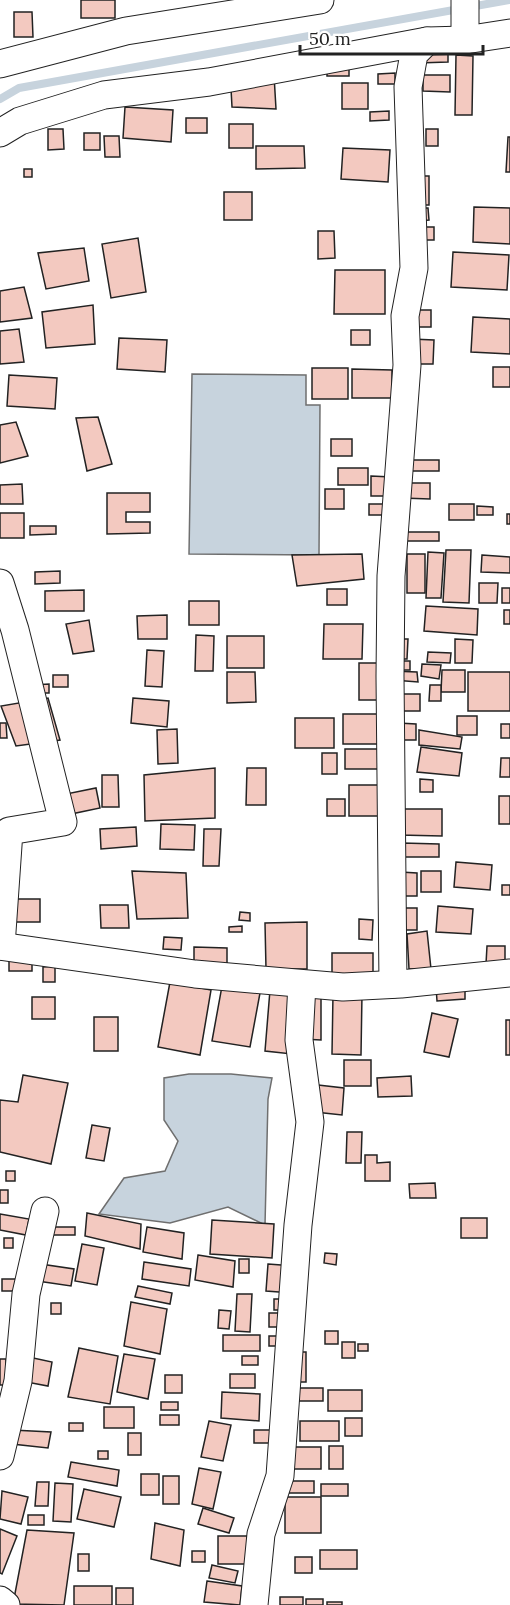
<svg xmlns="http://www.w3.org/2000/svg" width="510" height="1605" font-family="Lora,serif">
	<rect width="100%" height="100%" fill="#fff"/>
	<!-- water -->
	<g fill="#c7d3dd" stroke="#6f6f6f" stroke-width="1.5">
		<path d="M192,374L306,375V405H320L319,555L189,554Z"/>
		<path d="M189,1074H231L272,1078L268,1099L265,1225L228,1207L170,1223L99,1214L124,1178L165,1171L178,1141L164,1120V1078Z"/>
	</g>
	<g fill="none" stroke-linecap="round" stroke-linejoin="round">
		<!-- stream -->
		<path stroke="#c7d3dd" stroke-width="8" d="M0,99L19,88L509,0"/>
	</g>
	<!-- building -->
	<g fill="#f3c9c0" stroke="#222" stroke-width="1.5">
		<rect x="81" y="0" width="34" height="18"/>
		<path d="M14,12H32L33,37H14Z"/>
		<path d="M448,51V62L418,63V52Z"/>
		<path d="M456,55L473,56L472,115H455Z"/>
		<rect x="327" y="67" width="22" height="9"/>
		<path d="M230,70L274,75L276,109L232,107Z"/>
		<path d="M395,73V84H378V74Z"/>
		<path d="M423,75H450V92L423,91Z"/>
		<rect x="342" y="83" width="26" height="26"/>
		<path d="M125,107L173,110L171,142L123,138Z"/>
		<path d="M389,111V120L370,121V112Z"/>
		<rect x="186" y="118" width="21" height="15"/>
		<rect x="229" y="124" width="24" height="24"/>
		<path d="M48,129H63L64,149L48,150Z"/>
		<rect x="426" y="129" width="12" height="17"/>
		<rect x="84" y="133" width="16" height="17"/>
		<path d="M104,136H119L120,157H105Z"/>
		<path d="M508,137H510V172H506Z"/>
		<path d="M256,146H304L305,168L256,169Z"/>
		<path d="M343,148L390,150L388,182L341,179Z"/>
		<rect x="24" y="169" width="8" height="8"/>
		<rect x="417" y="176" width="12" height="29"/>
		<rect x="224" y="192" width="28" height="28"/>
		<path d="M474,207L510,208V244L473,242Z"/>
		<path d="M417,208H428L429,220L417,221Z"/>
		<rect x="418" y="227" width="16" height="13"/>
		<path d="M318,231H334L335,258L318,259Z"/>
		<path d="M138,238L146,292L111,298L102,244Z"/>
		<path d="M84,248L89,281L46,289L38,253Z"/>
		<path d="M453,252L509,255L507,290L451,287Z"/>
		<path d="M335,270H385V314H334Z"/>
		<path d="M24,287L32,318L0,322V291Z"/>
		<path d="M93,305L95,344L46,348L42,312Z"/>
		<rect x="409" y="310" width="22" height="17"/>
		<path d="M473,317L510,319V354L471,352Z"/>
		<path d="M19,329L24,362L0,364V331Z"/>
		<rect x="351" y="330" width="19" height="15"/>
		<path d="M119,338L167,340L165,372L117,369Z"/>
		<path d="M411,339L434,340L433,364H410Z"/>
		<rect x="493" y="367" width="17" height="20"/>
		<rect x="312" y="368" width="36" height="31"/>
		<path d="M352,369L392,370V398H352Z"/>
		<path d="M9,375L57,378L55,409L7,406Z"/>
		<path d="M98,417L112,464L87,471L76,418Z"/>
		<path d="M16,422L28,456L0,463V425Z"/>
		<rect x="331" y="439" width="21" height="17"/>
		<rect x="406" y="460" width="33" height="11"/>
		<rect x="338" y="468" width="30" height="17"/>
		<path d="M371,476L391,477V496H371Z"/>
		<path d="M402,483H430V499L402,498Z"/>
		<path d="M22,484L23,504H0V485Z"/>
		<rect x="325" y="489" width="19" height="20"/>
		<path d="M107,493H150V512H126V522H150V533L107,534Z"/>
		<rect x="369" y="504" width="18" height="11"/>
		<rect x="449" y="504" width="25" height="16"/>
		<path d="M477,506L493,507V515H477Z"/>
		<rect x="0" y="513" width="24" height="25"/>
		<rect x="507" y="514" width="3" height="10"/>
		<path d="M30,526H56V534L30,535Z"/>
		<rect x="401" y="532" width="38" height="9"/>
		<path d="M446,550H471L469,603L443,602Z"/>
		<path d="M428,552L444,553L441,598H426Z"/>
		<path d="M362,554L364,579L297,586L292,555Z"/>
		<rect x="407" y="554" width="18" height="39"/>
		<path d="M482,555L510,557V573L481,572Z"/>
		<path d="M60,571V583L35,584V572Z"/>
		<path d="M479,583H498L497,603H479Z"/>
		<rect x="502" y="588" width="8" height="15"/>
		<rect x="327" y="589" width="20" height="16"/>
		<path d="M84,590V611H45V591Z"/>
		<rect x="189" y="601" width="30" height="24"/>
		<path d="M426,606L478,609L477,635L424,631Z"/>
		<rect x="504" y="610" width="6" height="14"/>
		<path d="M167,615V639H138L137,616Z"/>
		<path d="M89,620L94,651L73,654L66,624Z"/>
		<path d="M324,624H363L362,659H323Z"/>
		<path d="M196,635L214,636L213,671H195Z"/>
		<rect x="227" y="636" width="37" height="32"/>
		<path d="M396,639H408L407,659H396Z"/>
		<path d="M455,639L473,640L472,663H455Z"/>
		<path d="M147,650L164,651L162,687L145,686Z"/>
		<path d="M428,652L451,653L450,663L427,662Z"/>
		<rect x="394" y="661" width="16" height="9"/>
		<rect x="359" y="663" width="21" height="37"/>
		<path d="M422,664L441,665L439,679L421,676Z"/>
		<path d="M442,670H465V692H441Z"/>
		<path d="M392,671L417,672L418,682L393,680Z"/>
		<path d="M227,672H255L256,702L227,703Z"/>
		<rect x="468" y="672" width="42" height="39"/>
		<rect x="53" y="675" width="15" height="12"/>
		<path d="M49,684V693H33V685Z"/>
		<path d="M430,685H441V701H429Z"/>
		<rect x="394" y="694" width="26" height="17"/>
		<path d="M48,698L60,740L16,746L1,706Z"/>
		<path d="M133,698L169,701L167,727L131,723Z"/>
		<rect x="343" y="714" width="41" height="30"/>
		<rect x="457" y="716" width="20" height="19"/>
		<rect x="295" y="718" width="39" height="30"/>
		<path d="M0,723H6L7,738H0Z"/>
		<path d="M398,723L416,724V740H398Z"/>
		<rect x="501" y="724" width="9" height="14"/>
		<path d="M177,729L178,763L158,764L157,730Z"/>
		<path d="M419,730L462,737L460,749L419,745Z"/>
		<path d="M421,747L462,753L459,776L417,772Z"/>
		<rect x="345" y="749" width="35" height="20"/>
		<rect x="322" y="753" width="15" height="21"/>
		<path d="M501,758H510V777H500Z"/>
		<path d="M215,768V818L145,821L144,775Z"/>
		<path d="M247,768H266V805H246Z"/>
		<path d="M102,775H118L119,807H102Z"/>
		<path d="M420,779L433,780V792H420Z"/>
		<rect x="349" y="785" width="37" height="31"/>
		<path d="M96,788L100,808L71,814L66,794Z"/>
		<rect x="499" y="796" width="11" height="28"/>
		<rect x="327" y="799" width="18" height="17"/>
		<path d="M399,809H442V836L399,835Z"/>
		<path d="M161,824L195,825L194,850L160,849Z"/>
		<path d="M136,827L137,846L101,849L100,829Z"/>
		<path d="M204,829H221L219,866H203Z"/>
		<path d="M402,843L439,844V857H402Z"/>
		<path d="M456,862L492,865L490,890L454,887Z"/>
		<path d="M132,871L186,873L188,918L137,919Z"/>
		<rect x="421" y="871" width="20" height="21"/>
		<path d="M400,872L417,873V896H400Z"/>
		<rect x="502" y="885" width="8" height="10"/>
		<rect x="12" y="899" width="28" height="23"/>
		<path d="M100,905H128L129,928H101Z"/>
		<path d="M438,906L473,909L471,934L436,932Z"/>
		<path d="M400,908H417V930H399Z"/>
		<path d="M240,912L250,913V921L239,920Z"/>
		<path d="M359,919L373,920L372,940L359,939Z"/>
		<path d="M307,922V969H266L265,923Z"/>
		<path d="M242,926V932H229V927Z"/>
		<path d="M427,931L431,969H409L407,934Z"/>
		<path d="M164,937L182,938L181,950L163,949Z"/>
		<path d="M487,946H505V964H486Z"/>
		<path d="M194,947L227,948V967L194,966Z"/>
		<rect x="332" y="953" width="41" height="27"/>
		<rect x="9" y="956" width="23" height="15"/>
		<path d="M55,966V982H43V967Z"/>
		<path d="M170,982L211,990L200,1055L158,1047Z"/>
		<path d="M465,985V999L437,1001L436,987Z"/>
		<path d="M222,986L260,993L250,1047L212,1041Z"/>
		<path d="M270,990L297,993L292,1054L265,1051Z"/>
		<path d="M303,992H321V1040L302,1039Z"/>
		<path d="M333,994H362L361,1055L332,1054Z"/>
		<rect x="32" y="997" width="23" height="22"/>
		<path d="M432,1013L458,1019L449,1057L424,1052Z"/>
		<rect x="94" y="1017" width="24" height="34"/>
		<rect x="506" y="1020" width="4" height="35"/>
		<rect x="344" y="1060" width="27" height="26"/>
		<path d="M23,1075L68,1083L51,1164L0,1152V1100L18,1102Z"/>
		<path d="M411,1076L412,1096L378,1097L377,1078Z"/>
		<path d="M318,1085L344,1088L342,1115L315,1112Z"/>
		<path d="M92,1125L110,1128L104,1161L86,1158Z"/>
		<path d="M347,1132H362L361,1163H346Z"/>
		<path d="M365,1155H377V1163L390,1162V1181H365Z"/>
		<rect x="6" y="1171" width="9" height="10"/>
		<path d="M435,1183L436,1198H410L409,1184Z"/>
		<rect x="0" y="1190" width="8" height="13"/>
		<path d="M87,1213L141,1224L140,1249L85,1236Z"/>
		<path d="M0,1214L29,1219L26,1235L0,1230Z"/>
		<rect x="461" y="1218" width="26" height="20"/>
		<path d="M212,1220L274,1224L272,1258L210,1254Z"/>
		<rect x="52" y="1227" width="23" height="8"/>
		<path d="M147,1227L184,1233L182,1259L143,1252Z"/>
		<rect x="4" y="1238" width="9" height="10"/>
		<path d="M82,1244L104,1248L97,1285L75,1281Z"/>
		<path d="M325,1253L337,1254L336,1265L324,1263Z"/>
		<path d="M198,1255L235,1261L233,1287L195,1280Z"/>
		<rect x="239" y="1259" width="10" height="14"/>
		<path d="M27,1262L74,1269L71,1286L24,1279Z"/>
		<path d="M144,1262L191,1269L189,1286L142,1279Z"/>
		<path d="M268,1264L294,1266L292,1293L266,1291Z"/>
		<rect x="2" y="1279" width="15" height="12"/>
		<path d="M138,1286L172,1293L170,1304L135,1297Z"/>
		<path d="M237,1294H252L250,1332L235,1331Z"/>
		<rect x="274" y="1299" width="29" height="11"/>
		<path d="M131,1302L167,1309L160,1354L124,1346Z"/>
		<rect x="51" y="1303" width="10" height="11"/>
		<path d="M219,1310L231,1311L229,1329L218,1328Z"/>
		<rect x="269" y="1313" width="21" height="14"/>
		<rect x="325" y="1331" width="13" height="13"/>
		<rect x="223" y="1335" width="37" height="16"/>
		<rect x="269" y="1336" width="29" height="10"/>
		<rect x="342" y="1342" width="13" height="16"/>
		<rect x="358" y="1344" width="10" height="7"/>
		<path d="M79,1348L118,1356L110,1404L68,1397Z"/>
		<rect x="293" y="1352" width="13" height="30"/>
		<path d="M124,1354L155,1359L148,1399L117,1392Z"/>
		<path d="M24,1356L52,1362L48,1386L21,1381Z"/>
		<rect x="242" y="1356" width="16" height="9"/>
		<rect x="0" y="1359" width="6" height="26"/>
		<rect x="230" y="1374" width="25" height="14"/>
		<rect x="165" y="1375" width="17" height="18"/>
		<rect x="289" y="1388" width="34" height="13"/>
		<rect x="328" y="1390" width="34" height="21"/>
		<path d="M222,1392L260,1394L259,1421L221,1418Z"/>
		<rect x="161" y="1402" width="17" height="8"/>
		<rect x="104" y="1407" width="30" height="21"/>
		<rect x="160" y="1415" width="19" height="10"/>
		<rect x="345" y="1418" width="17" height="18"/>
		<path d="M209,1421L231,1425L223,1461L201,1457Z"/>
		<rect x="300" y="1421" width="39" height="20"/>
		<rect x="69" y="1423" width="14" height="8"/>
		<path d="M12,1430L51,1432L48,1448L12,1444Z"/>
		<rect x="254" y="1430" width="16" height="13"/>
		<rect x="128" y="1433" width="13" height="22"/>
		<rect x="329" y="1446" width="14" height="23"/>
		<rect x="287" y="1447" width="34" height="22"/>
		<rect x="98" y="1451" width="10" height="8"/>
		<path d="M71,1462L119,1470L117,1486L68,1477Z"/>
		<path d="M199,1468L221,1472L213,1509L192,1504Z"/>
		<rect x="141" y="1474" width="18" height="21"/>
		<rect x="163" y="1476" width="16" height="28"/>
		<rect x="285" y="1481" width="29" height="12"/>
		<path d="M37,1482H49L48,1506H35Z"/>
		<path d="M55,1483L73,1484L71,1522L53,1521Z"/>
		<rect x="321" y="1484" width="27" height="12"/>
		<path d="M84,1489L121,1497L114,1527L77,1519Z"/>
		<path d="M2,1491L28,1497L21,1524L0,1519Z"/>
		<rect x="285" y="1497" width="36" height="36"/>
		<path d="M203,1508L234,1518L229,1533L198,1524Z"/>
		<rect x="28" y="1515" width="16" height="10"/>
		<path d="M155,1523L184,1530L180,1566L151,1559Z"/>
		<path d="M0,1529L17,1536L2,1574L0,1573Z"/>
		<path d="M27,1530L74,1533L64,1605L13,1604Z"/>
		<rect x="218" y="1536" width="29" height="28"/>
		<rect x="320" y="1550" width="37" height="19"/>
		<rect x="192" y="1551" width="13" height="11"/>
		<rect x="78" y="1554" width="11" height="17"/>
		<rect x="295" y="1557" width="17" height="16"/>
		<path d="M212,1565L238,1571L235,1583L209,1578Z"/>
		<path d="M207,1581L242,1586L240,1605L204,1602Z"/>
		<rect x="74" y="1586" width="38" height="19"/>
		<rect x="116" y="1588" width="17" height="17"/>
		<rect x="280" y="1597" width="23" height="8"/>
		<rect x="306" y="1599" width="17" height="6"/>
		<rect x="327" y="1602" width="15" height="3"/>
	</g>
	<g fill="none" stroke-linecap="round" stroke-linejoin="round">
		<defs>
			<g id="minor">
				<path d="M465,40V0"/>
				<path d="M0,64L126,31L320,0"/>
				<path d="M0,133L20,121L104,95L209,82L427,41L465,40L510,33"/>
				<path d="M0,583L15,630L63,822L9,831L1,946"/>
				<path d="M0,946L195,974L343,987L401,984L510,973"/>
				<path d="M393,984L390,676L391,576L407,365L405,316L414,268L408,87L414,54L427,41"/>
				<path d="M0,1456L18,1381L26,1294L45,1211"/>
				<path d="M0,1600L6,1605"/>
				<path d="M254,1605L261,1534L280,1476L298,1225L310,1122L299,1040L302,984"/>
			</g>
		</defs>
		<!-- minor casing -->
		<use href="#minor" stroke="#222" stroke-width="29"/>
		<!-- minor -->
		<use href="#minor" stroke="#fff" stroke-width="27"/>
	</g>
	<!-- scale -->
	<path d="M300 45v9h183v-9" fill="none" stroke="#222222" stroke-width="3"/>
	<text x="309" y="45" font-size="18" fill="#222222" stroke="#ffffff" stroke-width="4.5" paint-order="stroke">50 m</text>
</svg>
